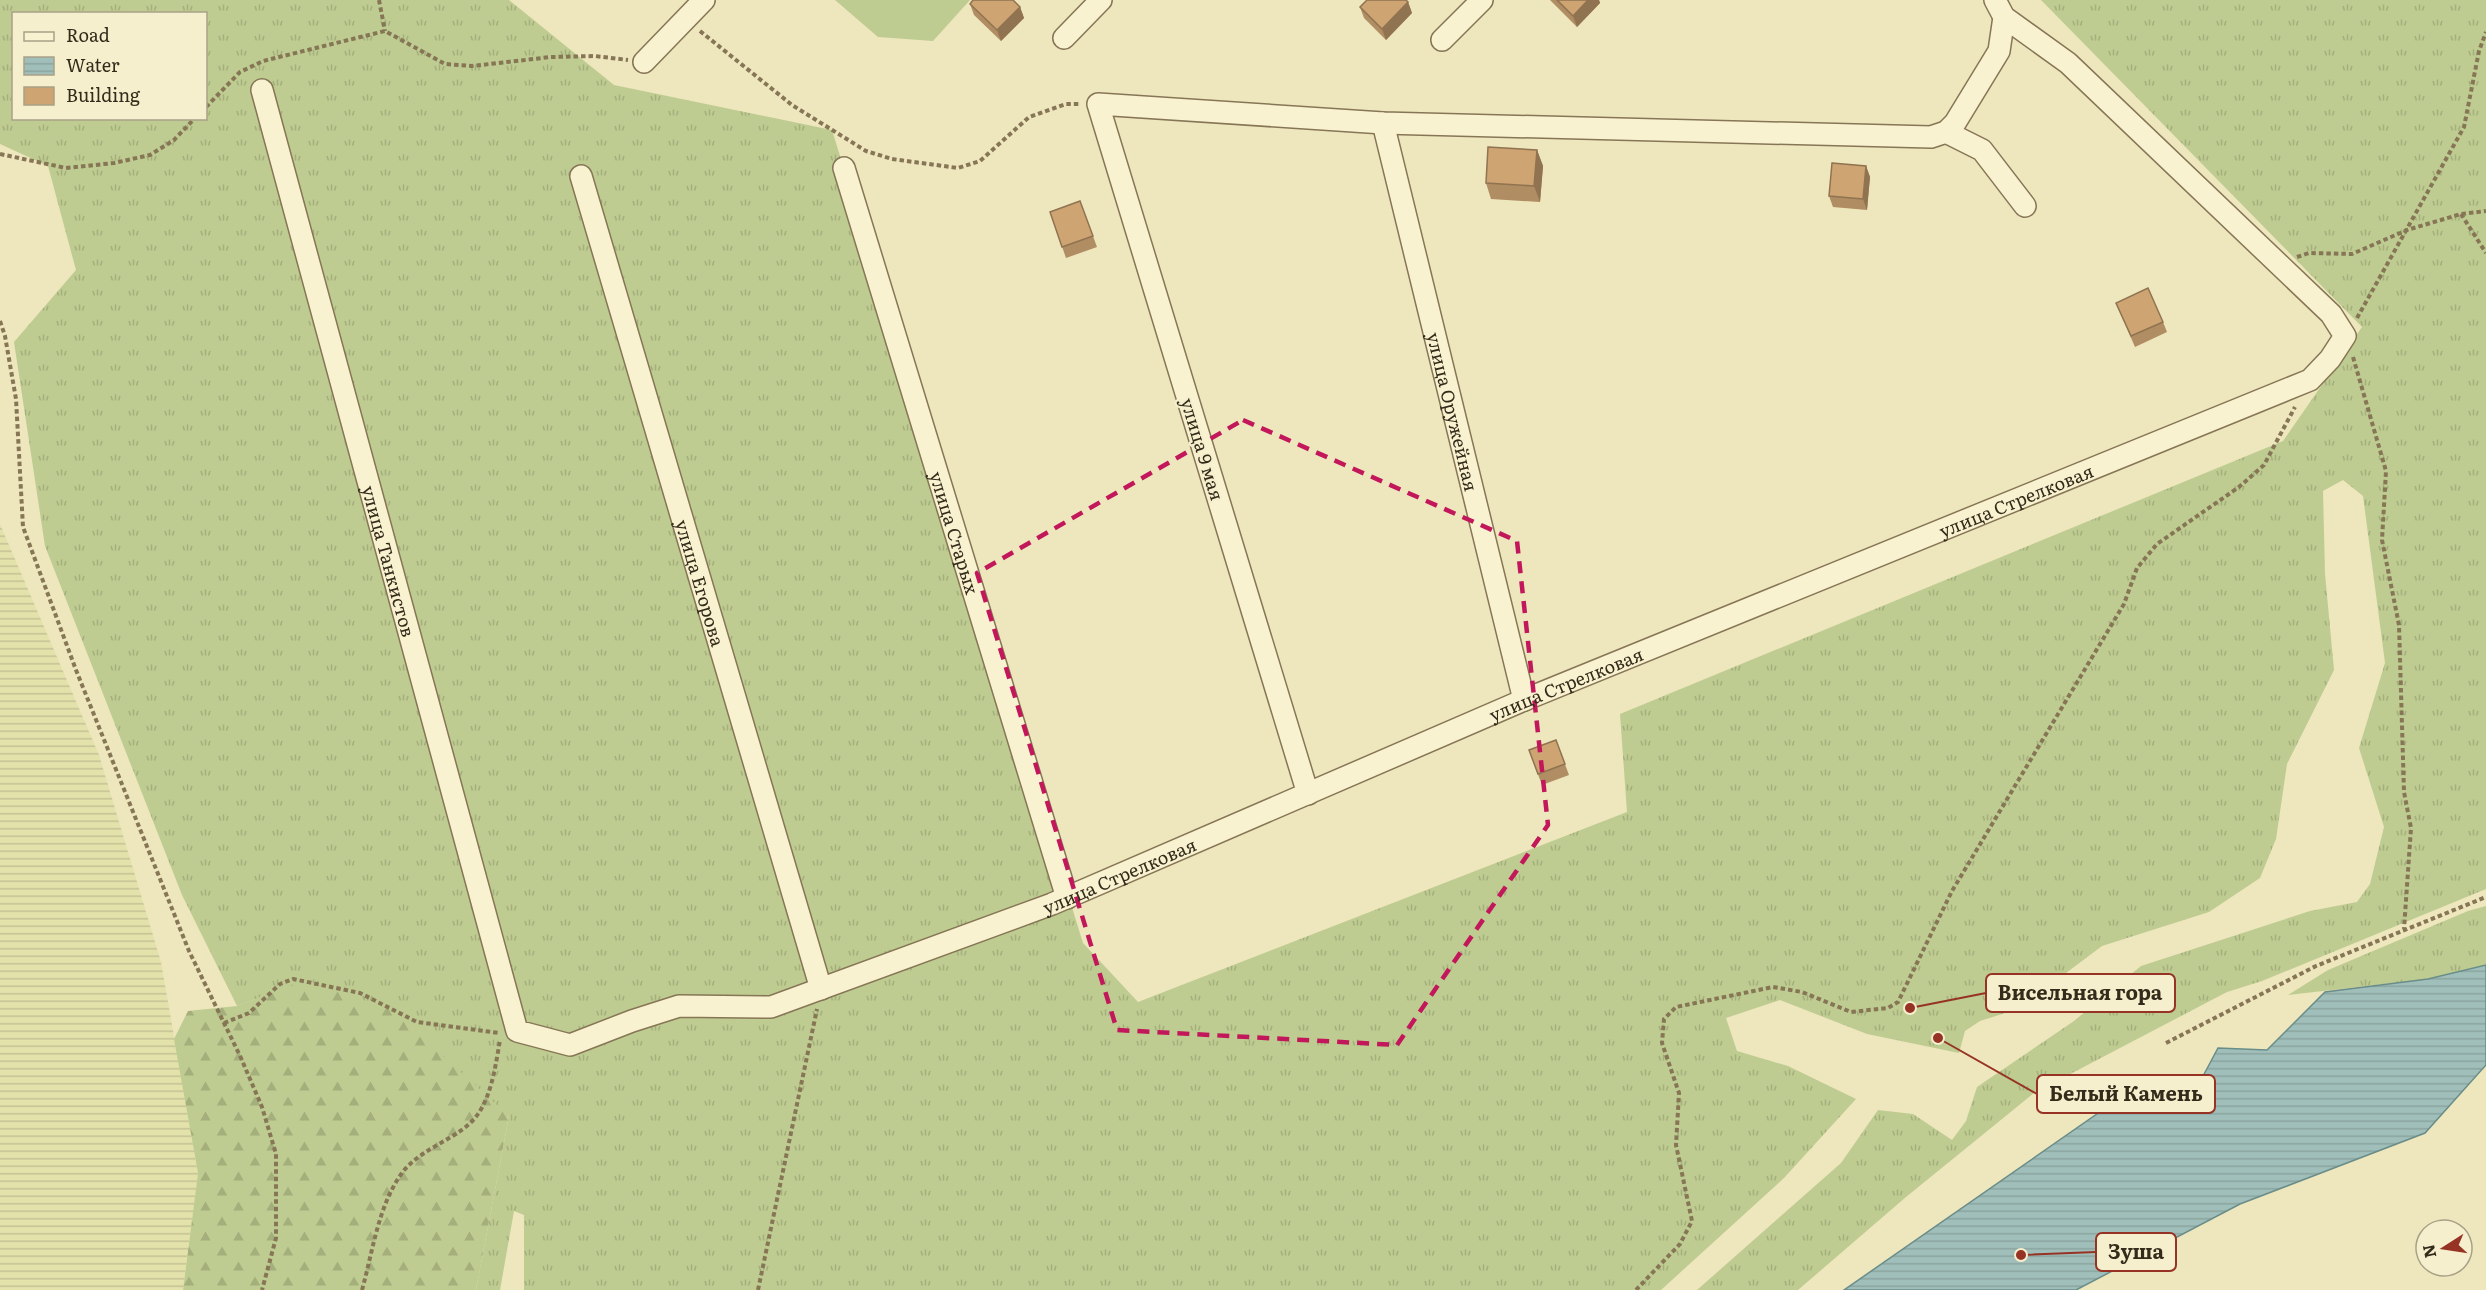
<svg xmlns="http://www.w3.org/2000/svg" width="2486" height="1290" font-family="Literata,serif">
	<defs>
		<pattern id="farmland-rules" width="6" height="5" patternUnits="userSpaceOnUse" patternTransform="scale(1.5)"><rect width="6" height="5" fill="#e4e2ab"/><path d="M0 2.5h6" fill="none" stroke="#c4c293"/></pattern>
		<pattern id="grass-tufts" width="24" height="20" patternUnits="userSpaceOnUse" patternTransform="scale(1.5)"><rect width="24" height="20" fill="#becc91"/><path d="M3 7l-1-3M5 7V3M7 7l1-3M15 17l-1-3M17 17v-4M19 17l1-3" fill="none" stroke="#a4af7c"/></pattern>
		<pattern id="forest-firs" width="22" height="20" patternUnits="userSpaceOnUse" patternTransform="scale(1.5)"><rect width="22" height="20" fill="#becc91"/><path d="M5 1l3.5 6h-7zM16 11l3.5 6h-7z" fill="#a4af7c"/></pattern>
		<pattern id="water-rules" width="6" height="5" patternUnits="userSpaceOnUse" patternTransform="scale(1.5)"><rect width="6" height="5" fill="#a1bfba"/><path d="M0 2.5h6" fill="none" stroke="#8ba49f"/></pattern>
	</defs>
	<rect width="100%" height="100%" fill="#eee6bd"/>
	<!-- farmland -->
	<path fill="url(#farmland-rules)" d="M0,524L99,755L161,962L198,1173L183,1290H0Z"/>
	<!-- grass -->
	<g fill="url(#grass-tufts)" fill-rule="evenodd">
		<path d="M0,0H509L614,85L832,130L1083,943L1138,1002L1627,812L1620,714L2283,441L2362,327L2041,0H2486V889L2262,981L2227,992L2034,1093L1906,1197L1798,1290H1697L1841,1163L1878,1110L1913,1114L1952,1140L1966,1121L1977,1087L2074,1021L2141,966L2310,911L2357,902L2370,884L2384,827L2359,748L2385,663L2363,496L2343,480L2323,491L2325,574L2334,670L2287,764L2276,839L2260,878L2209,912L2102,946L2018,1009L1980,1021L1965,1031L1959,1053L1867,1034L1780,1000L1726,1018L1737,1051L1788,1066L1856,1099L1784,1178L1661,1290H524V1215L514,1211L500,1290H476L509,1116L304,981L237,1006L182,895L45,546L14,342L76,270L48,166L0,144ZM14,14H206V118H14Z"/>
		<path d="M2486,906V965L2428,979L2288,995L2328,970L2468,911Z"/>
	</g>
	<!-- forest -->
	<path fill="url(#forest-firs)" d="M304,980L394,1011L509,1116L476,1290H183L198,1173L174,1039L188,1011L237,1006Z"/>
	<!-- green -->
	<path fill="#becc91" d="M835,0H970L933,41L878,37Z"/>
	<!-- water -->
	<path fill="url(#water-rules)" stroke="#698d89" stroke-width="1.5" d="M2486,965V1065L2425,1133L2240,1204L2076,1290H1844L2107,1107L2144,1102L2202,1078L2218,1048L2267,1050L2325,992L2428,979Z"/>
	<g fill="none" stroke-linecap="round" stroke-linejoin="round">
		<defs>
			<g id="minor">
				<path d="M1064,38L1101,0"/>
				<path d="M1442,40L1482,0"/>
				<path d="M644,62L704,0"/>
				<path id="s1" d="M262,90L517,1031L570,1045L632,1021L679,1006L771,1007L1052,904L1524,700L2310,380L2330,359L2345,336L2331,314L2068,63L2004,17L1995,0"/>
				<path id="s2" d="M1383,123L1524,700"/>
				<path d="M1946,132L1982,150L2025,206"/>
				<path id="s3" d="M844,168L1067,898"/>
				<path id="s4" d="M581,176L821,989"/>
				<path d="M1308,794L1098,104L1383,123L1931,137L1946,132L1955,123L1999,51L2004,17"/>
			</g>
		</defs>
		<!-- minor casing -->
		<use href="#minor" stroke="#867656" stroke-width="24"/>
		<!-- path -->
		<g stroke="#867656" stroke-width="4" stroke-dasharray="4.5 3" stroke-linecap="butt">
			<path d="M379,0L385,31"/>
			<path d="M700,31L792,105L866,151L892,159L958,168L980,161L1029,117L1066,104H1079"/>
			<path d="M206,107L240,72L263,61L385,31L445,64L472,66L551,57L595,56L628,60"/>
			<path d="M0,154L66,168L114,163L150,155L174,140L195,118"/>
			<path d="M2461,214L2486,253"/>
			<path d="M2297,257L2309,253L2352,254L2407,230L2461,214L2486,211"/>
			<path d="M2357,318L2464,127L2479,51L2486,32"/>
			<path d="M0,321L5,336L16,399L23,527L76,670L189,951L241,1058L262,1107L276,1154V1238L262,1290"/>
			<path d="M2353,357L2386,471L2382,540L2399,625L2404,792L2411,828L2404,929"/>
			<path d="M224,1023L249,1013L280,984L293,979L360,993L417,1022L499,1033"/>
			<path d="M2166,1043L2316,966L2486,897"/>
			<path d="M362,1290C373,1251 378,1206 402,1173C421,1147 462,1138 478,1114C492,1094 496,1063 500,1040"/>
			<path d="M758,1290L817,1009"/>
			<path d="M1636,1290L1680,1244L1692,1221L1676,1145L1679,1093L1662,1043L1664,1019L1676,1007L1773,987L1802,992L1851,1012L1888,1008L1898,1002L1952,891L2124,604L2137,568L2157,544L2239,487L2264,465L2295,407"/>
		</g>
		<!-- minor -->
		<use href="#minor" stroke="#f9f2d0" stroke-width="21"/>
	</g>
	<!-- wall -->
	<g fill="#b08d62">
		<path d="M1550,0H1599L1600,3L1577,27Z"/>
		<path d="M1408,2L1412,13L1386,40L1364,18L1360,7Z"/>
		<path d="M970,4L1020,7L1024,18L1001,41L974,15Z"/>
		<path d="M1537,150L1543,166L1540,202L1491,199L1486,183Z"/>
		<path d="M1866,166L1870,177L1867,210L1833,207L1829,196Z"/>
		<path d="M1080,201L1097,247L1066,258L1050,212Z"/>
		<path d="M2116,303L2163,322L2167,332L2135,347Z"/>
		<path d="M1556,740L1569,775L1542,785L1529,750Z"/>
	</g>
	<!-- shaded-wall -->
	<g fill="#907350">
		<path d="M1588,0H1599L1600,3L1577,27L1573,16Z"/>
		<path d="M1408,2L1412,13L1386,40L1382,29Z"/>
		<path d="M1020,7L1024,18L1001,41L997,30Z"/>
		<path d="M1537,150L1543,166L1540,202L1534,186Z"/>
		<path d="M1866,166L1870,177L1867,210L1863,199Z"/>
	</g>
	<!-- building -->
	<g fill="#cda472" stroke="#907350" stroke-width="1.5">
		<path d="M973,0H1013L1020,7L997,30L970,4Z"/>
		<path d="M1367,0H1406L1408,2L1382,29L1360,7Z"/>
		<path d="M1557,0H1588L1573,16Z"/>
		<path d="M1488,147L1537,150L1534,186L1486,183Z"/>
		<path d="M1832,163L1866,166L1863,199L1829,196Z"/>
		<path d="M1080,201L1093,236L1062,247L1050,212Z"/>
		<path d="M2148,288L2163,322L2131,336L2116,303Z"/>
		<path d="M1556,740L1565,764L1538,774L1529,750Z"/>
	</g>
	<!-- marked area -->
	<path fill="none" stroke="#c2185b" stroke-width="4.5" stroke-dasharray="12 8" stroke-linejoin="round" d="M1243,420L1517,541L1548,825L1397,1045L1117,1030L977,573Z"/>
	<g text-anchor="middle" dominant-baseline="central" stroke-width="4.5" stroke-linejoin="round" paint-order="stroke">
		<!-- street labels -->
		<g font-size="18" fill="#352b1b" stroke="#f6efcd">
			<text stroke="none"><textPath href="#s2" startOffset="297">улица Оружейная</textPath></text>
			<text transform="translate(1203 449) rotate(73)">улица 9 мая</text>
			<text stroke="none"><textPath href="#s1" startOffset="2582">улица Стрелковая</textPath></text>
			<text stroke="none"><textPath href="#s3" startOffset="381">улица Старых</textPath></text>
			<text stroke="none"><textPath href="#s1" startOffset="488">улица Танкистов</textPath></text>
			<text stroke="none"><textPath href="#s4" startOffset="424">улица Егорова</textPath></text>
			<text stroke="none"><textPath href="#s1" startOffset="2096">улица Стрелковая</textPath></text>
			<text stroke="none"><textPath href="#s1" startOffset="1610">улица Стрелковая</textPath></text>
		</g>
	</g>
	<!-- callouts -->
	<path fill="none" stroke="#963325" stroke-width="2" d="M1910 1008L1986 993M1938 1038L2037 1094M2021 1255L2096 1252"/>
	<g fill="#963325" stroke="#f6efcd" stroke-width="2">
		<circle cx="1910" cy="1008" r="6"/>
		<circle cx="1938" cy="1038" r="6"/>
		<circle cx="2021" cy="1255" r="6"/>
	</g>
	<g fill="#f6efcd" stroke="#963325" stroke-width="2">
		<rect x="1986" y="974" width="189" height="38" rx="6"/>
		<rect x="2037" y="1075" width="178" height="38" rx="6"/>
		<rect x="2096" y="1233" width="80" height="38" rx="6"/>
	</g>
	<g font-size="20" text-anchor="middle" font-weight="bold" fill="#352b1b">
		<text x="2080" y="1000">Висельная гора</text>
		<text x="2126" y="1101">Белый Камень</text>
		<text x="2136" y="1259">Зуша</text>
	</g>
	<!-- legend -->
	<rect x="12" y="12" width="195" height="108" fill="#f6efcd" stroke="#a9a186" stroke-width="1.5"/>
	<rect x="24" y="32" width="30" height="9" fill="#f9f2d0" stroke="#a9a186" stroke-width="1.5"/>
	<text x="66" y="42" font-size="18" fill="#352b1b">Road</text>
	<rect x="24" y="57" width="30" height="18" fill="url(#water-rules)" stroke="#a9a186" stroke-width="1.5"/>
	<text x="66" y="72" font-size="18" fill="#352b1b">Water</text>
	<rect x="24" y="87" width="30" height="18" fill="#cda472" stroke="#a9a186" stroke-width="1.5"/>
	<text x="66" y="102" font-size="18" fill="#352b1b">Building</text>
	<!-- north arrow -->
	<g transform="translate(2444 1248) rotate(258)"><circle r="28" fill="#f6efcd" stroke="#a9a186" stroke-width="1.5"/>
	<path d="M0-4.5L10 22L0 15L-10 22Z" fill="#963325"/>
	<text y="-9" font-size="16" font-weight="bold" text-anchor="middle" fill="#352b1b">N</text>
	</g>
</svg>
